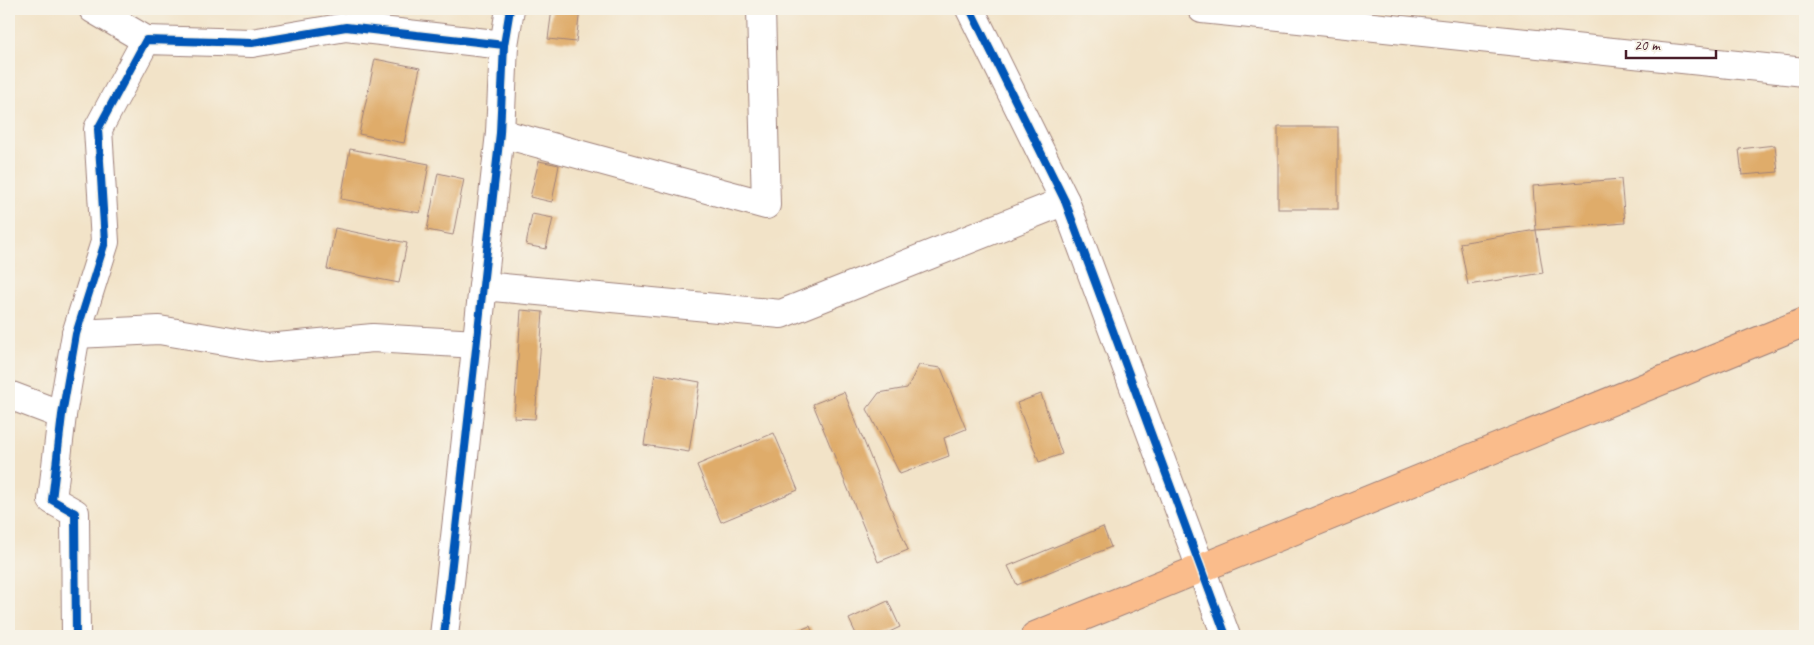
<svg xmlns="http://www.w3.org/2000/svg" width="1814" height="645" font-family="Caveat,sans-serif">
	<rect width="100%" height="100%" fill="#f7f3e8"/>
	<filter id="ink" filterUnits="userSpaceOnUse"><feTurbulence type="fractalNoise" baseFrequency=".02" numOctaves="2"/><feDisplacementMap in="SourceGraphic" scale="10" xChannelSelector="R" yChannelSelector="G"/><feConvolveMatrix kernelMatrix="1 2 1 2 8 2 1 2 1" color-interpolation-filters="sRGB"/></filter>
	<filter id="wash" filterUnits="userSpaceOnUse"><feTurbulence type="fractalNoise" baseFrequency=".0096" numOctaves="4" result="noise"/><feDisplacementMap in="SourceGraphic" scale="20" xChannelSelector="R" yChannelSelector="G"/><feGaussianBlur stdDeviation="1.12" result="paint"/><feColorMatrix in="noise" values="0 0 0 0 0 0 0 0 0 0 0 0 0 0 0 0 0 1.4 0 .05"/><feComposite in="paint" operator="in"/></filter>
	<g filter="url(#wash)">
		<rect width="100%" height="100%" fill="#f2e3c8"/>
		<g id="blocks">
			<!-- building -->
			<g fill="#dfac6a">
				<path d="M552,9H580L576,42L548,39Z"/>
				<path d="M375,59L420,68L404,143L359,134Z"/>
				<rect x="1278" y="127" width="60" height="82"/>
				<path d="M1775,145L1778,172L1742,175L1739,149Z"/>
				<path d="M350,149L429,164L420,213L341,199Z"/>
				<path d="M539,161L559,165L552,202L530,197Z"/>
				<path d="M438,173L464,179L453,235L427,230Z"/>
				<path d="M1621,179L1625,223L1536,230L1533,186Z"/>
				<path d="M532,214L553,218L546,249L526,245Z"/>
				<path d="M335,228L407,243L399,283L327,269Z"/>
				<path d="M1536,230L1543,273L1468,285L1460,243Z"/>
				<path d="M521,310L543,312L535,419L514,418Z"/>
				<path d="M919,365L941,368L966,429L944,438L949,456L900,474L867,409L879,393L907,388Z"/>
				<path d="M655,374L700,382L689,452L644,445Z"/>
				<path d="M844,392L908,550L878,562L813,404Z"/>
				<path d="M1041,394L1062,454L1039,462L1017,403Z"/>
				<path d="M774,433L798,490L721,522L697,465Z"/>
				<path d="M1103,527L1111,547L1017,585L1008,566Z"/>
				<path d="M888,601L900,627L881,636H857L849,619Z"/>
				<path d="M810,626L814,636H785Z"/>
			</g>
		</g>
	</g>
	<g filter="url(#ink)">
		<use href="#blocks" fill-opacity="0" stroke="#9e817a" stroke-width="1"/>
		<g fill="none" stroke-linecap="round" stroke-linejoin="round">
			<defs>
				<g id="street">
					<path d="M93,9L146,40"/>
					<path d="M970,9L1065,201L1226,636"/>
					<path d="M1202,9L1805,72"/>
					<path d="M500,133L766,205L761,9"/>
					<path d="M483,286L781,314L1065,201"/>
					<path d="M76,334L159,330L267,348L373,338L477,344"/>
					<path d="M9,395L62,415"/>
					<path d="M76,636L75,513L52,500L62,415L76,334L105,242L98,129L146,40L252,43L346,27L504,45"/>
					<path d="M444,636L500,133L504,45L510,9"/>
				</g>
				<path id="primary" d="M1035,636L1805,322"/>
			</defs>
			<!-- street casing -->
			<use href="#street" stroke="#9e817a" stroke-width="30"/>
			<!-- primary casing -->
			<use href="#primary" stroke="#9e817a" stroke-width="30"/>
			<!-- street -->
			<use href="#street" stroke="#fff" stroke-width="28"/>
			<!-- primary -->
			<use href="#primary" stroke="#fabc8b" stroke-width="28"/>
			<defs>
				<g id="cycleway">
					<path d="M970,9L1065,201L1226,636"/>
					<path d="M76,636L75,513L52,500L62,415L76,334L105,242L98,129L146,40L252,43L346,27L504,45"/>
					<path d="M444,636L500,133L504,45L510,9"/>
				</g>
			</defs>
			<!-- cycleway casing -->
			<use href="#cycleway" stroke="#f7f3e8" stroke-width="11"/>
			<!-- cycleway -->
			<use href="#cycleway" stroke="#0057b8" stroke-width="8"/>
		</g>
	</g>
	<!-- margin -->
	<rect width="1814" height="645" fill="none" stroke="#f7f3e8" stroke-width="30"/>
	<!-- scale -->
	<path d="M1626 50v8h90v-8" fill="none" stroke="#4a1f2b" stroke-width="2.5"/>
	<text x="1634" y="50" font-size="15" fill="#4a1f2b" stroke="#f7f3e8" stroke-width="4" paint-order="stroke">20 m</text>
</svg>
